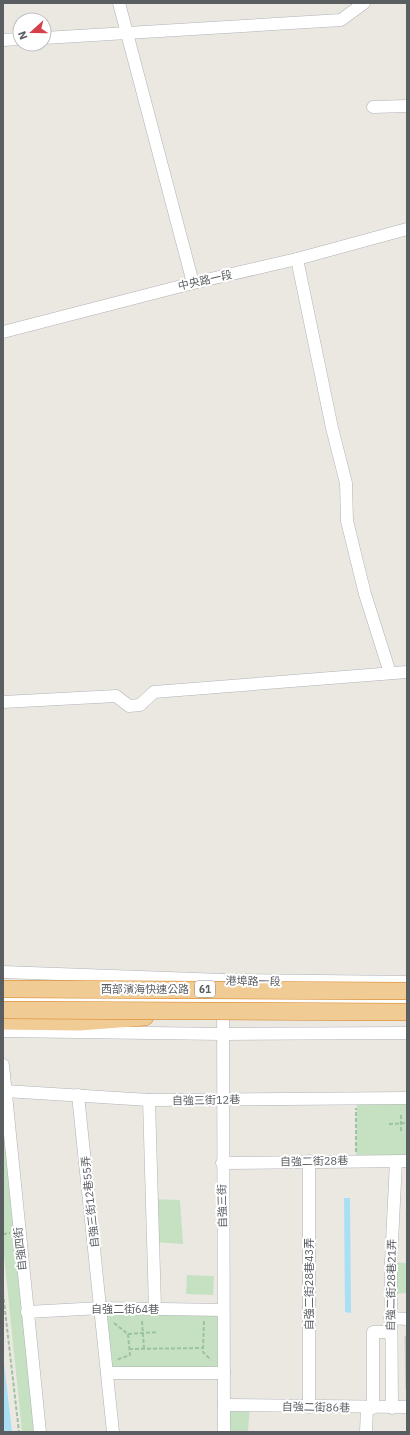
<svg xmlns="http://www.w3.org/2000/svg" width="410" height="1435" font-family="'IBM Plex Sans','Noto Sans TC',sans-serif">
	<rect width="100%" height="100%" fill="#ebe8e2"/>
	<!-- green -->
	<g fill="#c6e1c1">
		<path d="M3,1067L40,1432H22L3,1245Z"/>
		<path d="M357,1098L407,1099V1162L356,1161Z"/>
		<path d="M152,1199L180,1200L183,1244L153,1242Z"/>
		<path d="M391,1262L407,1263V1293L390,1294Z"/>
		<path d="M187,1275L214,1276L213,1295L186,1294Z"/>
		<path d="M101,1308L223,1310L224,1373H107Z"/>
		<path d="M224,1405L250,1406L248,1432H224Z"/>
	</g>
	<!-- water -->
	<g fill="#a8dff5">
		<path d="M344,1198H350L351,1313L345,1312Z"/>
		<path d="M3,1355L12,1432H3Z"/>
	</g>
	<!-- building -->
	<path fill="#c7c3bf" stroke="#cfc9c1" d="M405,1336H407V1390H406Z"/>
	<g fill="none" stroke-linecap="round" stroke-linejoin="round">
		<defs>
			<g id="minor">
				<path d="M119,3L193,283"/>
				<path d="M44,38L341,20L364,3"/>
				<path d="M3,40L20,39"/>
				<path d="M373,107L407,106"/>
				<path d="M297,259L332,428L346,483L347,521L365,594L390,673"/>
				<path d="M3,332L193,283L297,259L407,229"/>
				<path d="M3,702L116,696L129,706L140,705L154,692L407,672"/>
				<path d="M3,972L223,980L407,982"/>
				<path d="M223,980L224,1432"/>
				<path d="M3,998L407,1002"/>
				<path d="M3,1031L223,1034L407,1033"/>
				<path d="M3,1065L40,1432"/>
				<path d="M5,1091L149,1100L407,1098"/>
				<path d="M78,1095L113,1432"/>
				<path d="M149,1100L155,1308"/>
				<path d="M222,1163L407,1161"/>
				<path d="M27,1312L101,1308L223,1310"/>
				<path d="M390,1318L407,1319"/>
				<path d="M107,1373H224"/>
				<path d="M224,1405L407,1407"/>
				<path d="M309,1407V1161"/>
				<path d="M373,1408V1332H390"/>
				<path d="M392,1408L391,1262L396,1161"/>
				<path d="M366,1432L367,1408"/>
			</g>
			<path id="highway" d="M3,1021L79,1022L145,1017"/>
		</defs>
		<!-- minor casing -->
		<use href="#minor" stroke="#afb3b6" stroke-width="13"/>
		<!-- highway casing -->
		<use href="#highway" stroke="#d57d18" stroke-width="18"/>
		<!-- path -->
		<g stroke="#9cc3a1" stroke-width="2" stroke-dasharray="4 2" stroke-linecap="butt">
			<path d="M401,1115V1133"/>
			<path d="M389,1124L407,1123"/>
			<path d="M356,1152V1108"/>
			<path d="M3,1234L10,1233"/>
			<path d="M3,1293L19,1432"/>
			<path d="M142,1321L144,1349"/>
			<path d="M204,1321L203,1352L211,1360"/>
			<path d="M114,1323L128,1334L130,1355L116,1360"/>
			<path d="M128,1334L158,1332"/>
			<path d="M129,1349L203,1348"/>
		</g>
		<!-- minor -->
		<use href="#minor" stroke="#fff" stroke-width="12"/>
		<!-- highway -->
		<use href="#highway" stroke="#f1cb94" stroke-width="17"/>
		<defs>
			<g id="highway-bridge">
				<path d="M3,989L407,991"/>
				<path d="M3,1010L407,1012"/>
			</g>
		</defs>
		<!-- highway-bridge casing -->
		<use href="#highway-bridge" stroke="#d57d18" stroke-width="18" stroke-linecap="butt"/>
		<!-- highway-bridge -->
		<use href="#highway-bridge" stroke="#f1cb94" stroke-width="17"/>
	</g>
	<g text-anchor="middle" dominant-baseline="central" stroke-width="4" stroke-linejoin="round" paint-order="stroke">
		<!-- shield labels -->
		<rect fill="#fff" stroke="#8c8e90" stroke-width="1" x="195" y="981" width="20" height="16" rx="3"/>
		<g font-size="10" font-weight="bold" fill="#5a5e61">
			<text x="205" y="989">61</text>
		</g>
		<!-- street labels -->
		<g font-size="11" fill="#5a5e61" stroke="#fff">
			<text transform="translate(205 280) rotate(-13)">中央路一段</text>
			<text transform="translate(253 981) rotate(1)">港埠路一段</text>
			<text x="145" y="989">西部濱海快速公路</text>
			<text transform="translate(206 1100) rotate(-1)">自強三街12巷</text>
			<text transform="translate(314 1161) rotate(-1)">自強二街28巷</text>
			<text transform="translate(90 1202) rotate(-96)">自強三街12巷55弄</text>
			<text transform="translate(222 1206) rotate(-91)">自強三街</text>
			<text transform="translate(20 1249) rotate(-96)">自強四街</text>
			<text transform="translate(309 1284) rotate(-90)">自強二街28巷43弄</text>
			<text transform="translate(391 1285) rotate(-89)">自強二街28巷21弄</text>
			<text x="125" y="1309">自強二街64巷</text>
			<text transform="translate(316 1407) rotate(1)">自強二街86巷</text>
		</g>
	</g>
	<!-- border -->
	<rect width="410" height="1435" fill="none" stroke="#5a5e61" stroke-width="8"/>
	<!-- north arrow -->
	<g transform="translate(32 32) rotate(249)"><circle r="19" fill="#ffffff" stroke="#bdbfc0"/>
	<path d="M0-3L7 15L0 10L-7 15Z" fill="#d63e49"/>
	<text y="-6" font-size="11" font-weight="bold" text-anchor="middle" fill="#5a5e61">N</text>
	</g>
</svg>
